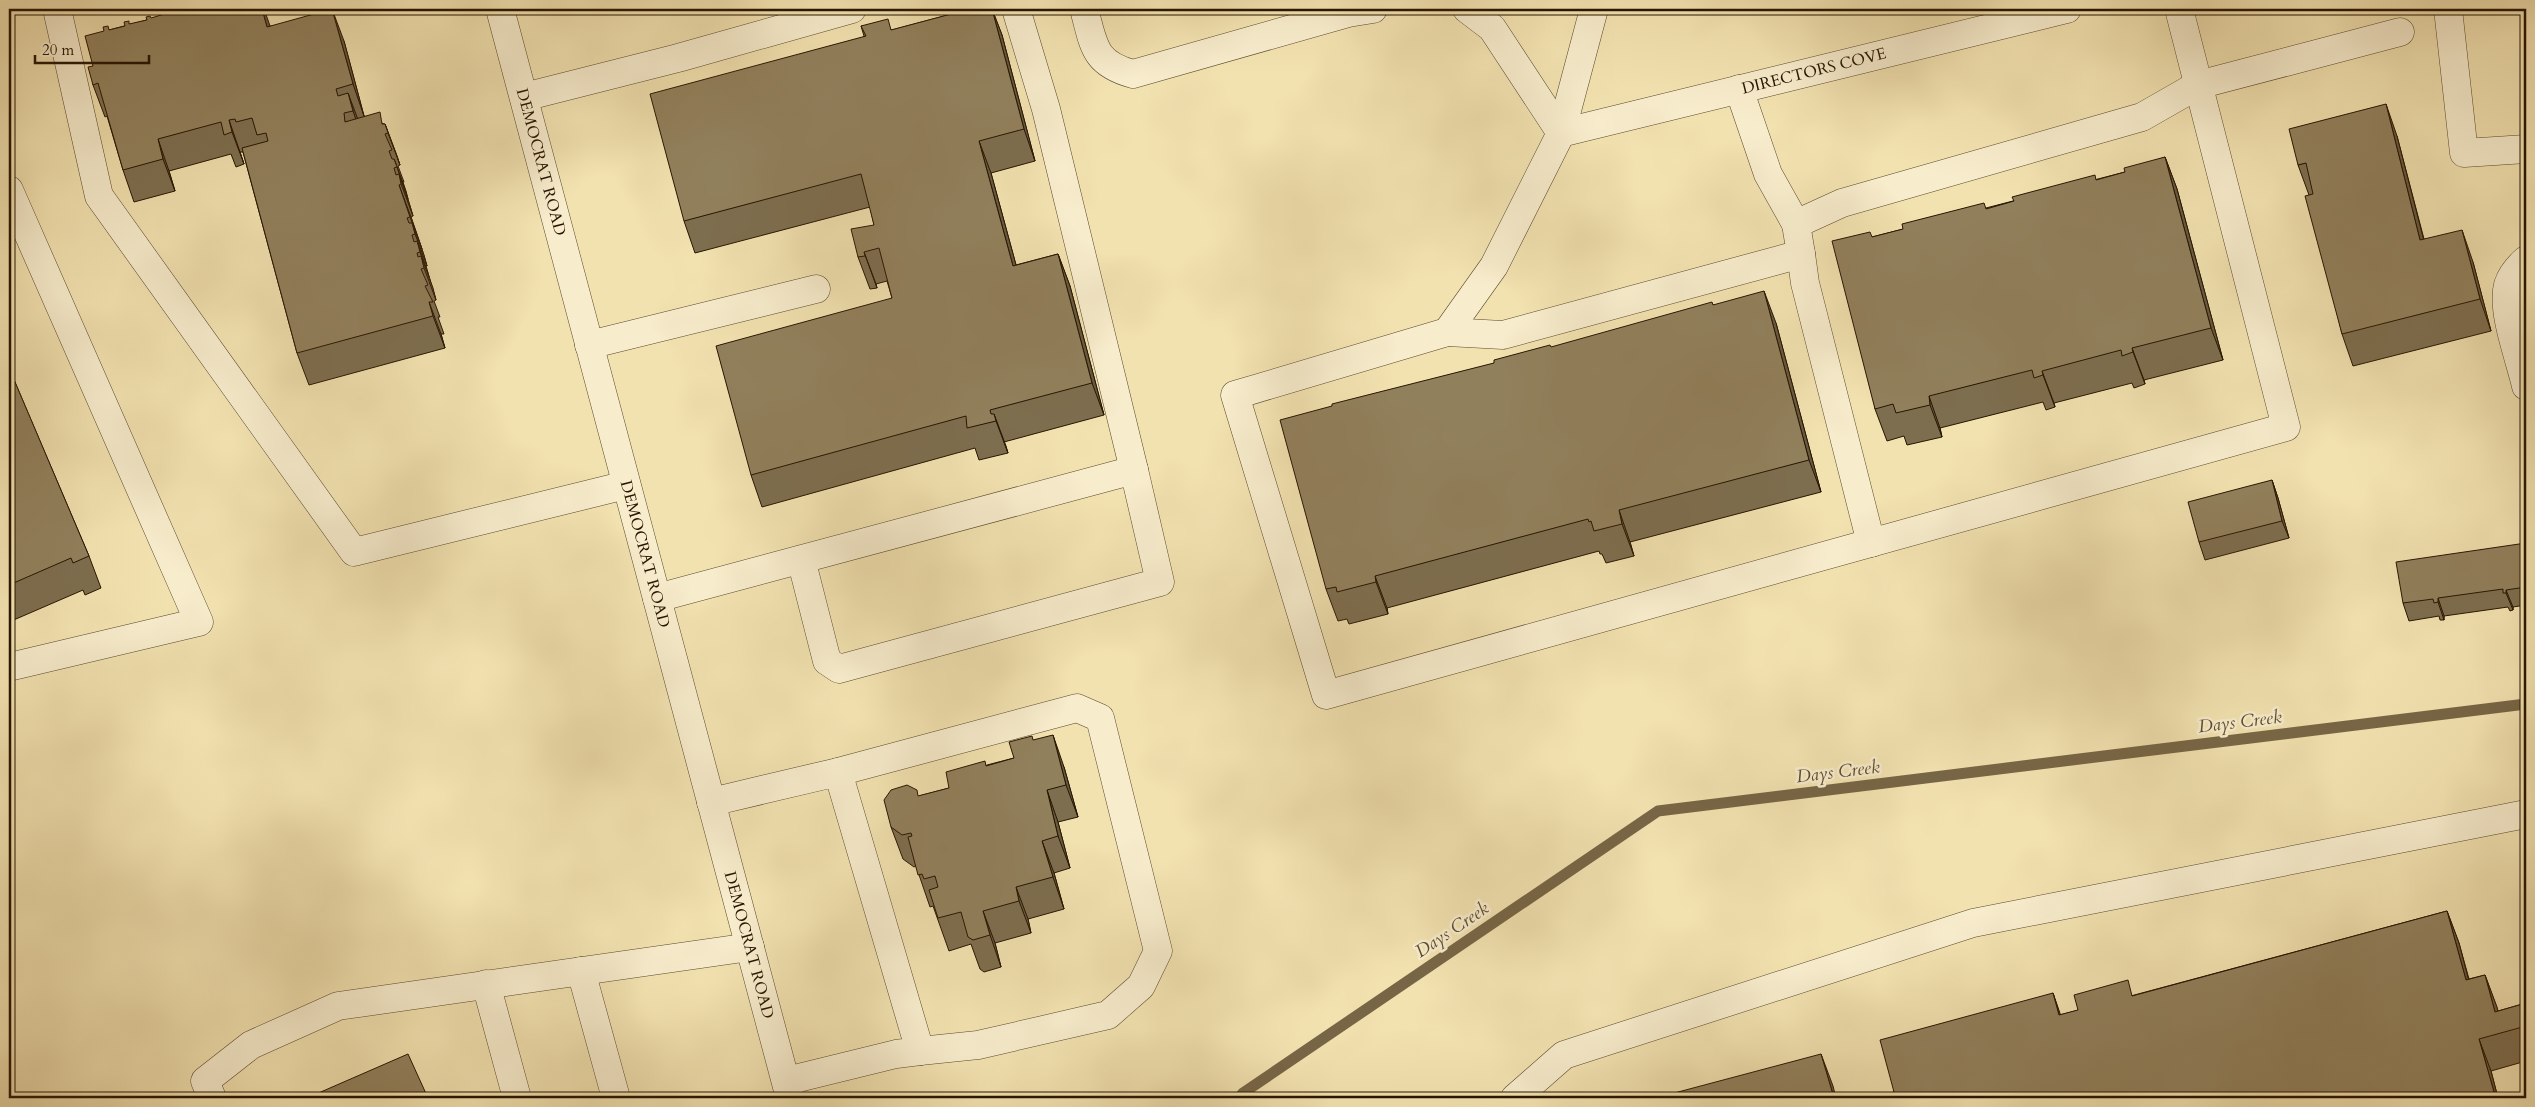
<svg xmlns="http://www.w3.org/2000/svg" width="2535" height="1107" font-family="Cardo,serif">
	<rect width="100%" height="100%" fill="#f2e2b0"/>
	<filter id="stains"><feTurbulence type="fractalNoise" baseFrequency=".004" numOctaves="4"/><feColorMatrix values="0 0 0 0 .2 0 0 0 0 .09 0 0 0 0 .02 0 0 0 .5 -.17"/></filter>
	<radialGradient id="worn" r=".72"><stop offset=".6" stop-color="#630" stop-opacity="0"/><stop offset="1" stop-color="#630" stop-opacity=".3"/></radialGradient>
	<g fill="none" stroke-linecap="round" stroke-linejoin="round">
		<!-- stream -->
		<path stroke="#776646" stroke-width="11" d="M1239,1098L1243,1093L1658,811L2526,704"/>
		<defs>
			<g id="minor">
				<path d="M57,9L99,196L354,552L626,485"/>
				<path d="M500,9L790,1098"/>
				<path d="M1016,9L1046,109L1134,470"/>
				<path d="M1084,9C1094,45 1093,63 1133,74L1348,13L1373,9"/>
				<path d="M1467,9L1492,28L1561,133"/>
				<path d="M1594,9L1561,133L1494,266L1447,332L1235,395L1326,695L2286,427L2179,9"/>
				<path d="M2448,9L2464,153L2526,149"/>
				<path d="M1739,89L1768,174L1796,224"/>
				<path d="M524,97L678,58L852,9"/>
				<path d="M1561,133L2067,9"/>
				<path d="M9,190L199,622L9,667"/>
				<path d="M1801,254L1805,283L1871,543"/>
				<path d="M2526,260C2519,266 2511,276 2508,285C2501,311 2520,359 2526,386"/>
				<path d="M1447,332L1503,335L1801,254L1796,224L1842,203L2142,117L2198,85L2400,32"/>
				<path d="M589,345L816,289"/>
				<path d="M657,598L1134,470L1160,582L839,669L827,661L801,559"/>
				<path d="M838,772L1077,708L1100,718L1158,951L1141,986L1108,1015L978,1045L920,1051"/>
				<path d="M711,802L838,772L920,1051L896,1054L786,1081"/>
				<path d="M581,971L616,1098"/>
				<path d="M486,984L517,1098"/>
				<path d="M212,1098L205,1081L251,1045L338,1006L750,947"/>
				<path d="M1515,1098L1564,1055L1973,923L2526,814"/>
			</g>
		</defs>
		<!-- minor casing -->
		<use href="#minor" stroke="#5a482d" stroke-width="29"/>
		<!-- minor -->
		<use href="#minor" stroke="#f7eccc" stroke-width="28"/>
	</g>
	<!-- wall -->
	<g fill="#7d6e4f" stroke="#271501">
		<path d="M970,9H992L1002,35L1035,161L991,173L1016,265L1058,254L1070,286L1104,415L1004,442L1008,453L979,460L975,448L762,507L751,475L892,298L887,281L876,284L877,288L870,289L858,257L874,225L870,207L695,253L684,221L864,36L861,26L892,30Z"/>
		<path d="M173,13L270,26L344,41L364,116L384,124H385L397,156L400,165L398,166L404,182H403L413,216L411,217L422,249L427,266H426L436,300L434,301L440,317H438L444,334H441L445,348L309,385L297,353L243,152H240L244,164L236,167L231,154L169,171L175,191L134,202L123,170L107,116L105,117L93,85V66L109,30Z"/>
		<path d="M2397,136L2424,239L2473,262L2491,331L2353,366L2342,334L2309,195L2298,165Z"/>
		<path d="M2165,157L2177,189L2223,360L2144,380L2145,384L2134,388L2132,383L2054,403L2055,407L2046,410L2043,402L1940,428L1942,437L1907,445L1904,436L1887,441L1875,409L1872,237L1986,208L2125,172Z"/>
		<path d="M1713,305L1776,323L1821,492L1630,542L1634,556L1606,563L1602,554H1600L1599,551L1387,608L1388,614L1349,624L1347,619L1338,621L1326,589L1494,363Z"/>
		<path d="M9,368L89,556L101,588L85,595L83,590L9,622Z"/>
		<path d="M2272,480L2278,498L2289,538L2205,560L2199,542Z"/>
		<path d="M2526,543V605L2513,607V610L2510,611L2508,607L2444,616V620H2440L2439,616L2409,621L2403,603Z"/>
		<path d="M1033,740L1064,767L1078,817L1058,822L1070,868L1054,873L1064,909L1028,919L1031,933L995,943L1001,967L984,972L980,969L971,944L949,951L933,906L930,907L916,866L914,867L903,859L891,827L919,796L949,788L987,765L1014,758Z"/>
		<path d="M2447,911L2459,943L2469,979L2485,975L2498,1011L2526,1003V1061L2491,1071L2498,1098H1872L1894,1092L2053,993L2060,1015Z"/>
	</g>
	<!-- shaded-wall -->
	<g fill="#665a40" stroke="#271501">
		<path d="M262,9H264L269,23L279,59L267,27Z"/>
		<path d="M332,9L344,41L364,116L353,84Z"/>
		<path d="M992,9L1002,35L1035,161L1024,129Z"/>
		<path d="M348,93L360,125L364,143L353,111Z"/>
		<path d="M2386,104L2397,136L2432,272L2420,240Z"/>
		<path d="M229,120L240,152L244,164L232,132Z"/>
		<path d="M385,124L397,156L400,165L388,133Z"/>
		<path d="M158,139L169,171L175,191L163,159Z"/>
		<path d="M979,141L991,173L1025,298L1013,266Z"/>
		<path d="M2165,157L2177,189L2223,360L2211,328Z"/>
		<path d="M394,159L406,191L408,199L397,167Z"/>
		<path d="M399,174L410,206L413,216L401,184Z"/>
		<path d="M399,185L411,217L422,249L410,217Z"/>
		<path d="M412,223L424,255L427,266L415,234Z"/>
		<path d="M2462,230L2473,262L2491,331L2480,299Z"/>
		<path d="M417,241L428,273L431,284L420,252Z"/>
		<path d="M864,252L876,284L877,288Z"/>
		<path d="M1058,254L1070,286L1104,415L1092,383Z"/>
		<path d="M421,256L433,288L436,300L424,268Z"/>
		<path d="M1764,291L1776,323L1821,492L1809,460Z"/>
		<path d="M429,302L441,334L445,348L433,316Z"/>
		<path d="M2132,348L2144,380L2145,384L2133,352Z"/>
		<path d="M2042,371L2054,403L2055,407L2043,375Z"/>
		<path d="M1929,396L1940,428L1942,437L1930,405Z"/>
		<path d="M994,414L1006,446L1008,453L996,421Z"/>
		<path d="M2272,480L2278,498L2289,538L2282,521Z"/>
		<path d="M1619,510L1630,542L1634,556L1622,524Z"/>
		<path d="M1375,576L1387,608L1388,614L1376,582Z"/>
		<path d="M2506,590L2513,607V610L2506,593Z"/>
		<path d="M2438,598L2444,616V620L2438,602Z"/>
		<path d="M1053,735L1064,767L1078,817L1066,785Z"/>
		<path d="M1047,790L1058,822L1070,868L1058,836Z"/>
		<path d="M1042,841L1054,873L1064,909L1053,877Z"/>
		<path d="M1016,887L1028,919L1031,933L1019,901Z"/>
		<path d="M983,911L995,943L1001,967L990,935Z"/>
		<path d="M2447,911L2459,943L2477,1012L2466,980Z"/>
		<path d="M2485,975L2497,1007L2503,1032L2495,1012Z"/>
		<path d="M2053,993L2064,1025L2059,1015Z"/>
		<path d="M2479,1039L2491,1071L2498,1098H2496L2494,1092Z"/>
		<path d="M1821,1054L1833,1086L1836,1098H1834Z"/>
	</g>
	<!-- building -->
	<g fill="#91805c" stroke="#271501">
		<path d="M188,9H262L267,27L332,9L353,84L336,89L338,96L348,93L353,111L344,113L345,122L380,112L382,124H385L388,133L385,134L392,150L389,151L392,159H394L397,167L394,168L396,175L399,174L401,184L399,185L410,217L407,218L409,223H412L415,234L412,235L414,242L417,241L420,252L417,253L418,257L421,256L424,268L421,269L428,285L425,286L433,302H429L433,316L297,353L242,148L268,141L266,133L257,135L252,118L236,122L235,119L229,120L232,132L224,135L221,122L158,139L163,159L123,170L98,83L93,85L88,67L93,66L85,36L104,31L103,27L108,26L109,30L125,26L124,22L129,21V24L147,20L146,17L150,16L151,18L168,13V11L171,10L172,13Z"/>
		<path d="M970,9H992L1024,129L979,141L1013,266L1058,254L1092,383L990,410L991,414H994L996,421L967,428L966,416L751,475L716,346L892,298L879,248L864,252L865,256L858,257L851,229L874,225L861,174L684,221L650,94L866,36L861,26L888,19L891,30Z"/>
		<path d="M2386,104L2420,240L2462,230L2480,299L2342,334L2305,196L2313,194L2306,163L2298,165L2289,129Z"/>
		<path d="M2165,157L2211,328L2132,348L2133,352L2122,356L2121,350L2042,371L2043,375L2034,378L2032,370L1929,396L1930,405L1896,413L1893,404L1875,409L1832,241L1870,232L1872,237L1903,229L1902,224L1984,203L1986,209L2014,201L2012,197L2095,175L2096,180L2125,172L2124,168Z"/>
		<path d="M1764,291L1809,460L1619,510L1622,524L1594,531L1591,521L1589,522L1588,519L1375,576L1376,582L1337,592L1336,587L1326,589L1280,420L1332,406V404L1494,363V360L1550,345L1551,347L1712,302L1713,305Z"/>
		<path d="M9,368L89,556L73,563L71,558L9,585Z"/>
		<path d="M2272,480L2282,521L2199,542L2188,502Z"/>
		<path d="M2526,543V587L2506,590V593H2503V589L2438,598V602L2434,603L2433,599L2403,603L2396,562Z"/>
		<path d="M1053,735L1066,785L1047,790L1058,836L1042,841L1053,877L1016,887L1019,901L983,911L990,935L973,940L968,937L961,912L938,918L929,890L938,887L935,876L924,879L922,874L918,875L908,837L912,836L911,833L902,835L891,827L884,800L891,790L907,785L917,790L918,796L949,788L946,772L985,761L986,766L1014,758L1009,742L1032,736L1033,740Z"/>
		<path d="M2447,911L2466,980L2485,975L2495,1012L2526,1003V1026L2479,1039L2494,1092L2472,1098H2314L2313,1097L2306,1098H1872L1894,1092L1880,1040L2053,993L2059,1015L2078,1010L2074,995L2128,980L2132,996Z"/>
		<path d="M408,1054L428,1098H307Z"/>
		<path d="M1821,1054L1834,1098H1664L1663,1096Z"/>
	</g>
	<g text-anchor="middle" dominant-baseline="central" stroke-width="5" stroke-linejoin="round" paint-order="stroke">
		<!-- street labels -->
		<g font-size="16" fill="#271501" stroke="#f7eccc">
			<text transform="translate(1814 71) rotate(-14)">DIRECTORS COVE</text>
			<text transform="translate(541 162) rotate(75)">DEMOCRAT ROAD</text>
			<text transform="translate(645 554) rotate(75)">DEMOCRAT ROAD</text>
			<text transform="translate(749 945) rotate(75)">DEMOCRAT ROAD</text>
		</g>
		<!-- water labels -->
		<g font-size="18" font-style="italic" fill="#5d4b2f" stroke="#f7eccc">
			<text transform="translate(2240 722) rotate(-7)">Days Creek</text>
			<text transform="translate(1838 772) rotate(-7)">Days Creek</text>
			<text transform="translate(1452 930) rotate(-34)">Days Creek</text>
		</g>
	</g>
	<!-- margin -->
	<rect width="2535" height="1107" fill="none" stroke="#f2e2b0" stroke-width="30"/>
	<rect x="10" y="10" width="2515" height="1087" fill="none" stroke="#271501" stroke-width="2.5"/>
	<rect x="15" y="15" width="2505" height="1077" fill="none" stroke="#271501"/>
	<!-- scale -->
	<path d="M35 55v8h114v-8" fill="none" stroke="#271501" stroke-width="2.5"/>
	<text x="42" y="55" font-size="15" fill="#271501" stroke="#f7eccc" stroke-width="4" paint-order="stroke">20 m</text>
	<rect width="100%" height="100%" filter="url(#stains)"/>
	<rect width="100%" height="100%" fill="url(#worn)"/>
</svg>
